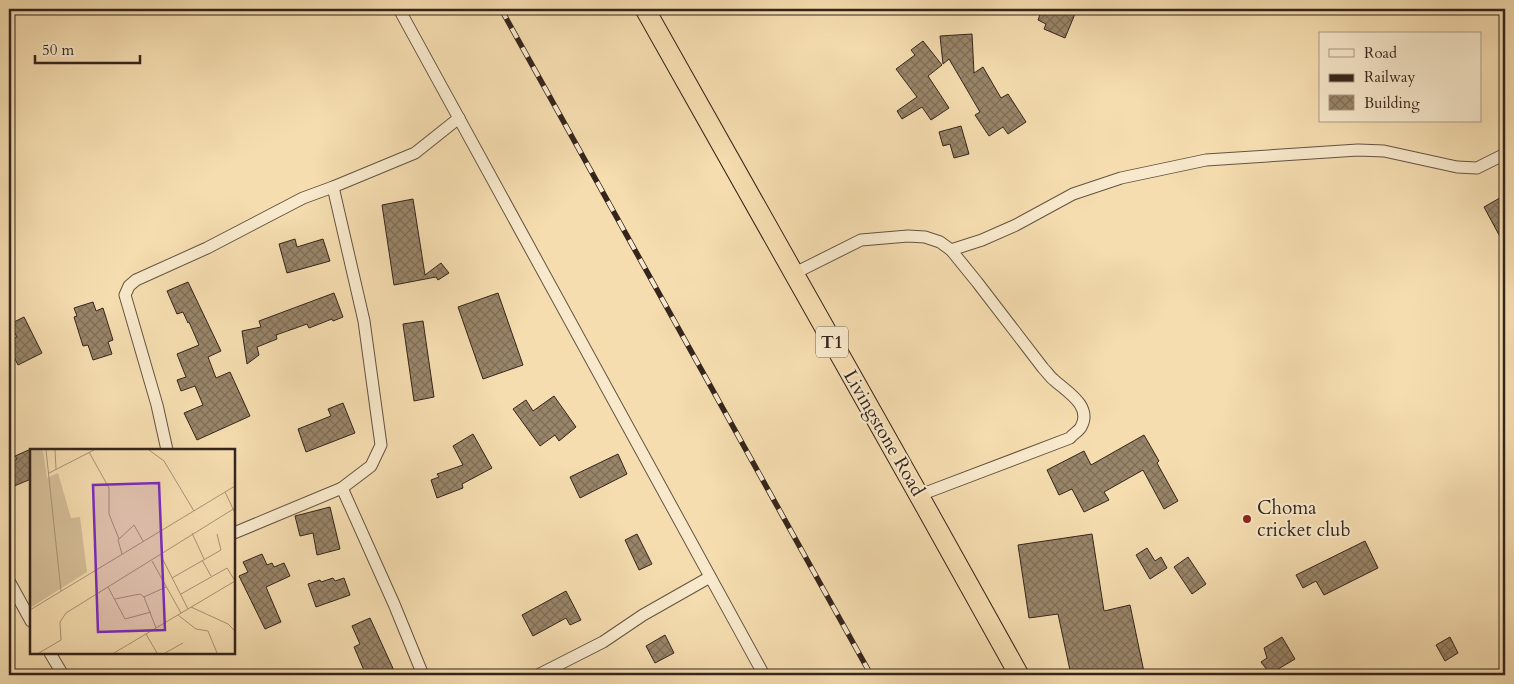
<svg xmlns="http://www.w3.org/2000/svg" width="1514" height="684" font-family="Cardo,serif">
	<defs>
		<pattern id="building-cross-hatch" width="8" height="8" patternUnits="userSpaceOnUse" patternTransform="scale(1.25)"><rect width="8" height="8" fill="#998569"/><path d="M0 0l8 8M0 8l8-8" fill="none" stroke="#7e6d56"/></pattern>
	</defs>
	<rect width="100%" height="100%" fill="#f5ddb0"/>
	<filter id="stains"><feTurbulence type="fractalNoise" baseFrequency=".004" numOctaves="4"/><feColorMatrix values="0 0 0 0 .2 0 0 0 0 .09 0 0 0 0 .02 0 0 0 .5 -.17"/></filter>
	<radialGradient id="worn" r=".72"><stop offset=".6" stop-color="#630" stop-opacity="0"/><stop offset="1" stop-color="#630" stop-opacity=".3"/></radialGradient>
	<!-- building -->
	<g fill="url(#building-cross-hatch)" stroke="#35251c">
		<path d="M1042,9L1050,13L1052,9H1077L1065,38L1044,29L1046,24L1038,20Z"/>
		<path d="M972,34L974,73L983,67L1001,98L1008,94L1026,122L1008,134L1003,127L989,136L975,115L980,112L949,59L943,64L940,36Z"/>
		<path d="M923,41L942,65L928,76L949,108L931,120L922,107L902,119L897,111L917,97L896,69L915,55L911,50Z"/>
		<path d="M961,126L969,154L954,158L950,144L943,146L939,132Z"/>
		<path d="M1505,195V246L1484,207Z"/>
		<path d="M413,199L425,275L441,263L449,273L438,280L436,277L394,285L382,205Z"/>
		<path d="M295,239L297,247L323,239L330,261L287,273L279,244Z"/>
		<path d="M188,282L221,351L208,357L216,378L230,372L250,416L197,440L184,413L203,405L195,386L181,391L177,380L186,377L177,354L199,345L189,322L188,323L183,312L177,314L167,291Z"/>
		<path d="M334,293L343,317L333,321L332,319L309,328L307,324L276,335L277,339L257,347L259,355L247,364L242,331L261,327L259,321Z"/>
		<path d="M498,293L523,365L483,379L458,307Z"/>
		<path d="M93,302L96,311L103,308L113,340L108,342L112,354L93,360L88,345L83,346L74,317L77,316L74,308Z"/>
		<path d="M24,317L42,353L18,365L11,351L14,349L10,340L17,337L10,324Z"/>
		<path d="M423,321L434,397L414,401L403,324Z"/>
		<path d="M554,396L576,427L559,441L555,435L540,446L513,409L526,400L533,411Z"/>
		<path d="M343,403L355,433L306,452L298,429L331,416L328,409Z"/>
		<path d="M473,434L492,468L462,484L463,488L437,498L431,480L439,477L437,474L463,465L453,446Z"/>
		<path d="M1144,435L1159,461L1157,463L1178,501L1164,509L1143,470L1104,492L1109,500L1084,512L1072,489L1059,495L1047,470L1084,451L1091,465Z"/>
		<path d="M31,449V479L12,487L9,479V463L17,459L15,456Z"/>
		<path d="M618,454L627,474L580,498L570,477Z"/>
		<path d="M330,507L340,549L317,555L313,533L300,536L295,516Z"/>
		<path d="M637,534L652,564L639,570L625,540Z"/>
		<path d="M1092,534L1104,611L1130,605L1144,672L1128,675H1071L1058,614L1029,618L1018,545Z"/>
		<path d="M1365,541L1378,568L1324,595L1316,581L1303,588L1296,575Z"/>
		<path d="M1147,548L1155,561L1161,557L1167,568L1150,579L1136,555Z"/>
		<path d="M262,554L267,565L272,563L274,567L284,563L290,576L266,587L281,622L265,629L239,576L248,572L243,562Z"/>
		<path d="M1188,557L1206,584L1192,594L1174,567Z"/>
		<path d="M333,578L335,581L344,578L350,595L316,607L308,584L320,580L321,582Z"/>
		<path d="M566,591L581,620L570,625L566,618L533,636L522,615Z"/>
		<path d="M370,618L396,675H366L354,647L360,644L352,626Z"/>
		<path d="M665,635L674,653L655,663L646,646Z"/>
		<path d="M1282,637L1295,659L1270,674L1261,662L1267,658L1264,648Z"/>
		<path d="M1450,637L1458,653L1445,661L1436,645Z"/>
	</g>
	<g fill="none" stroke-linecap="round" stroke-linejoin="round">
		<defs>
			<g id="minor">
				<path d="M399,9L764,675"/>
				<path d="M333,187L364,321L381,445L371,466L342,488"/>
				<path d="M951,250L982,240L1016,225L1073,194L1121,178L1206,160L1358,150L1384,151L1457,167L1477,168L1505,154"/>
				<path d="M793,274L861,240L908,236L925,237L940,242L951,250L977,282L1043,368C1047,372 1050,377 1054,380C1066,391 1093,406 1081,427C1079,431 1073,434 1070,438L920,495"/>
				<path d="M167,450L157,405L125,295L129,286L136,280L207,248L303,198L333,187L415,153L459,118"/>
				<path d="M234,533L342,488L394,604L423,675"/>
				<path d="M9,581L31,621"/>
				<path d="M50,653L63,675"/>
				<path d="M538,675L603,642L643,615L710,577"/>
			</g>
			<path id="trunk" d="M645,9C769,231 896,452 1019,675"/>
		</defs>
		<!-- minor casing -->
		<use href="#minor" stroke="#655341" stroke-width="13"/>
		<!-- trunk casing -->
		<use href="#trunk" stroke="#35251c" stroke-width="21"/>
		<!-- minor -->
		<use href="#minor" stroke="#f8e9cc" stroke-width="11"/>
		<!-- trunk -->
		<use href="#trunk" stroke="#f5ddb0" stroke-width="19"/>
		<defs>
			<path id="rail" d="M501,9L871,675"/>
		</defs>
		<!-- rail casing -->
		<use href="#rail" stroke="#35251c" stroke-width="5.5"/>
		<!-- rail -->
		<use href="#rail" stroke="#f8e9cc" stroke-width="4" stroke-dasharray="11" stroke-linecap="butt"/>
	</g>
	<!-- markers -->
	<circle fill="#8f2418" stroke="#f8e9cc" stroke-width="2" cx="1247" cy="519" r="5"/>
	<g text-anchor="middle" dominant-baseline="central" stroke-width="4" stroke-linejoin="round" paint-order="stroke">
		<!-- shield labels -->
		<rect fill="#f8e9cc" stroke="#706051" stroke-width="1" x="816" y="326.5" width="32" height="31" rx="4"/>
		<g font-size="18" font-weight="bold" fill="#35251c">
			<text x="832" y="342">T1</text>
		</g>
		<!-- street labels -->
		<g font-size="19" fill="#35251c" stroke="#f8e9cc">
			<text transform="translate(884 433) rotate(60)">Livingstone Road</text>
		</g>
		<!-- poi labels -->
		<g font-size="19" fill="#35251c" stroke="#f8e9cc" text-anchor="start">
			<text x="1257" y="508">Choma<tspan x="1257" dy="22">cricket club</tspan></text>
		</g>
	</g>
	<!-- overview -->
	<g transform="translate(30 449)">
		<rect width="205" height="205" fill="#f5ddb0"/>
		<path d="M0,1H13L17,29L28,24L41,69L50,68L57,123L0,159Z" fill="#d4be97"/>
		<path fill="none" stroke="#a89375" stroke-width="1" d="M16,1L31,142M25,1L26,20M119,1L134,12L164,62M59,3L79,39V65L89,90M19,24L64,1M195,43L205,64M162,84L174,110M92,105L88,91L104,76L113,92M131,107L158,160M172,111L181,127M122,112L151,164M142,129L191,101L187,85M78,138L95,170L121,163M151,145L197,119L205,132M85,150L110,145L114,148M161,158L198,175L205,182M0,161L205,37M148,166L166,180L178,182L187,204M126,179L114,148L136,138M116,185L127,204M9,204L31,191L30,173L36,164L205,59M84,204L205,132M135,204L153,194"/>
		<path fill="#7b2cbf" fill-opacity="0.15" stroke="#7b2cbf" stroke-width="2.5" d="M129,34L135,181L68,183L63,36Z"/>
		<rect width="205" height="205" fill="none" stroke="#35251c" stroke-width="2.5"/>
	</g>
	<!-- margin -->
	<rect width="1514" height="684" fill="none" stroke="#f5ddb0" stroke-width="30"/>
	<rect x="10" y="10" width="1494" height="664" fill="none" stroke="#35251c" stroke-width="2.5"/>
	<rect x="15" y="15" width="1484" height="654" fill="none" stroke="#35251c"/>
	<!-- legend -->
	<rect x="1319" y="32" width="162" height="90" fill="#f8e9cc" stroke="#aa9b86"/>
	<rect x="1329" y="49" width="25" height="8" fill="#f8e9cc" stroke="#aa9b86"/>
	<text x="1364" y="58" font-size="15" fill="#35251c">Road</text>
	<rect x="1329" y="74" width="25" height="8" fill="#35251c" stroke="#aa9b86"/>
	<text x="1364" y="82" font-size="15" fill="#35251c">Railway</text>
	<rect x="1329" y="95" width="25" height="15" fill="url(#building-cross-hatch)" stroke="#aa9b86"/>
	<text x="1364" y="108" font-size="15" fill="#35251c">Building</text>
	<!-- scale -->
	<path d="M35 55v8h105v-8" fill="none" stroke="#35251c" stroke-width="2.5"/>
	<text x="42" y="55" font-size="15" fill="#35251c" stroke="#f8e9cc" stroke-width="4" paint-order="stroke">50 m</text>
	<rect width="100%" height="100%" filter="url(#stains)"/>
	<rect width="100%" height="100%" fill="url(#worn)"/>
</svg>
